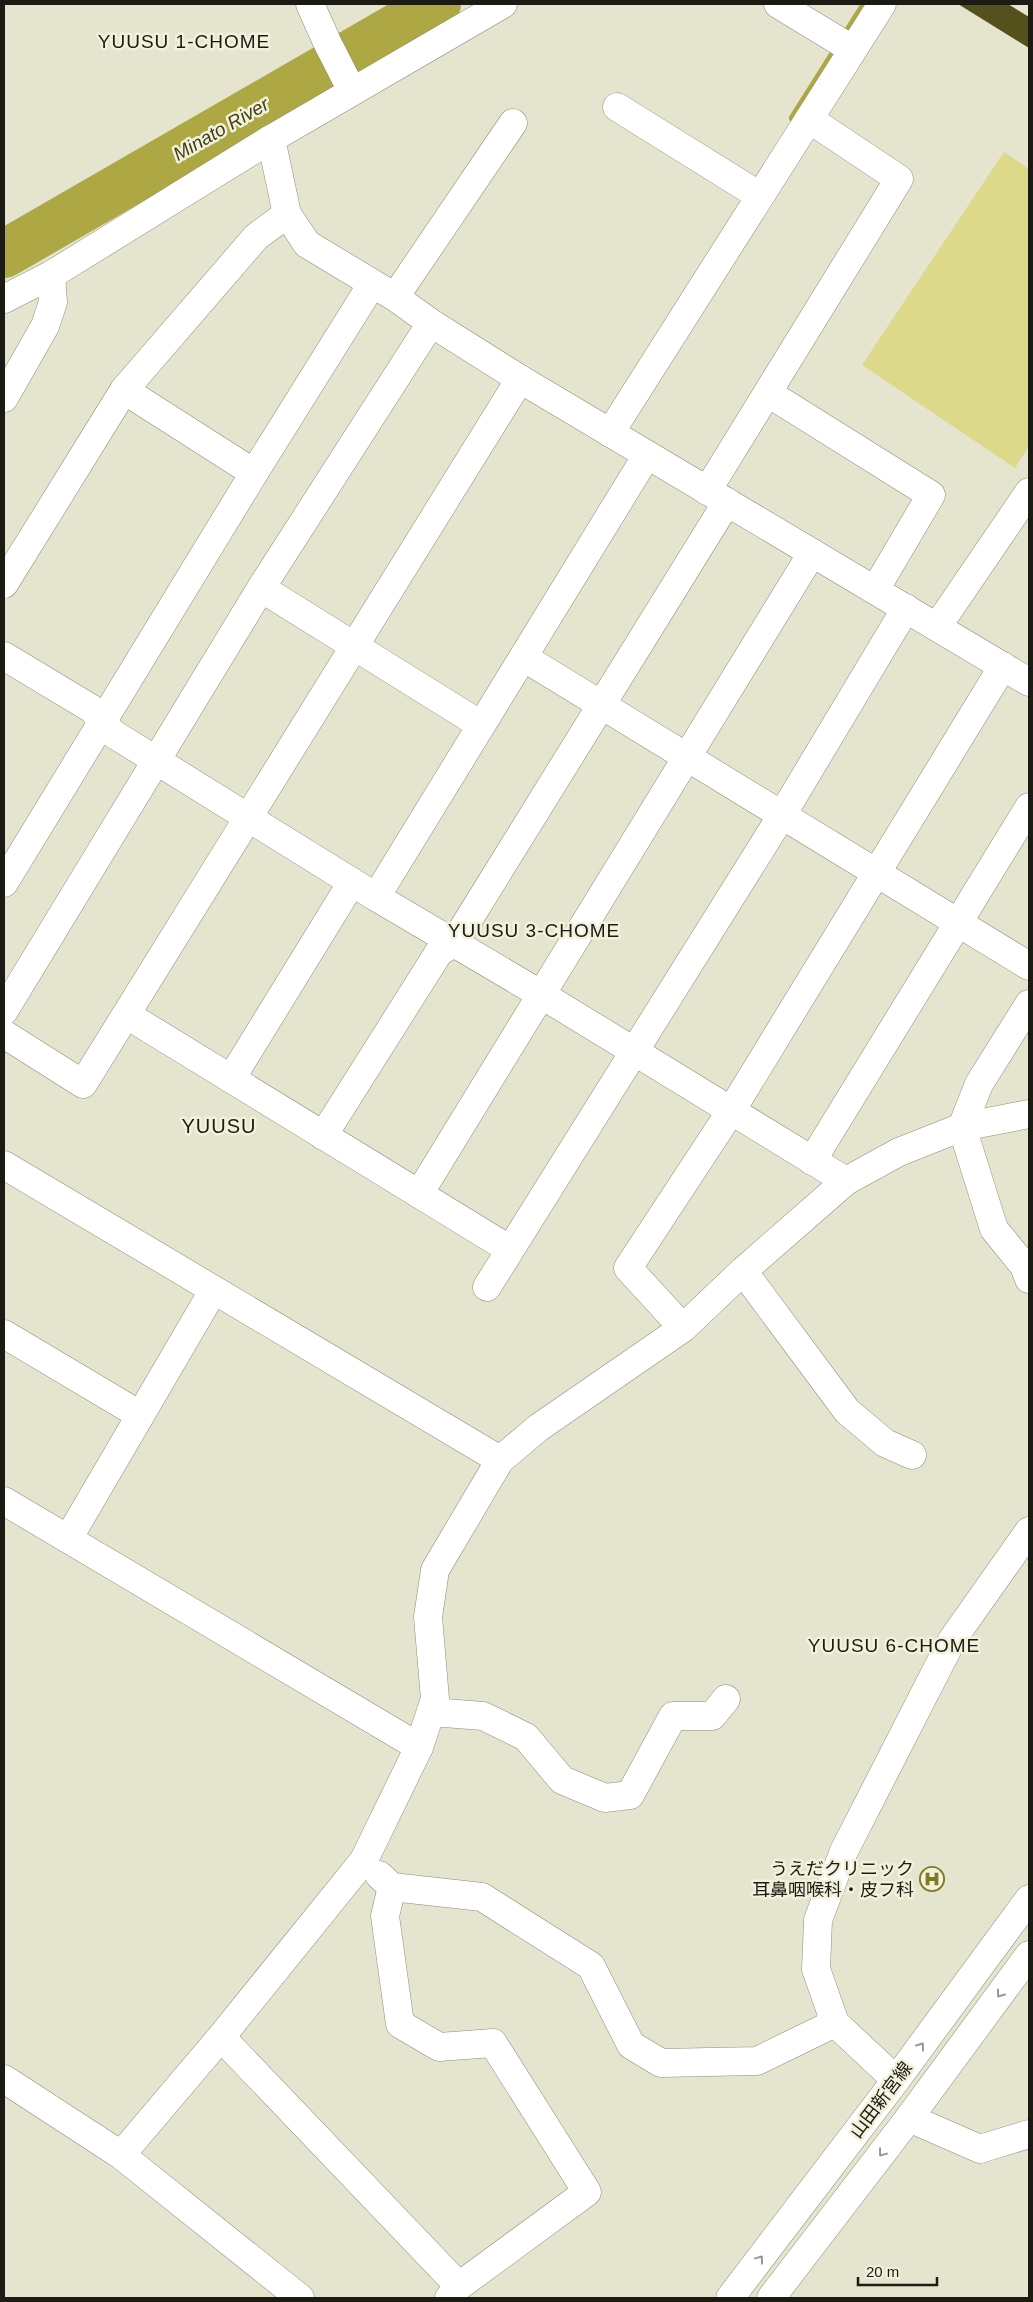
<svg xmlns="http://www.w3.org/2000/svg" width="1033" height="2302" font-family="Arial,'Noto Sans JP',sans-serif">
	<rect width="100%" height="100%" fill="#e5e4cf"/>
	<!-- green -->
	<path fill="#dcd98a" d="M1004,152L1029,169V446L1015,468L862,365Z"/>
	<g fill="none" stroke-linecap="round" stroke-linejoin="round">
		<!-- stream -->
		<path stroke="#ada844" stroke-width="8" d="M793,118L865,4"/>
		<!-- river -->
		<path stroke="#ada844" stroke-width="48" d="M4,254L437,4"/>
	</g>
	<!-- building -->
	<path fill="#54511d" d="M958,4H1008L1029,17V48Z"/>
	<g fill="none" stroke-linecap="round" stroke-linejoin="round">
		<defs>
			<g id="street">
				<path d="M310,4L327,42L352,91"/>
				<path d="M778,4L852,49"/>
				<path d="M617,107L760,196"/>
				<path d="M271,139L287,214L307,244L395,297L431,323L520,379L1029,682"/>
				<path d="M395,297L513,123"/>
				<path d="M124,390L254,473"/>
				<path d="M768,393L931,495L875,590"/>
				<path d="M4,398L45,326L53,302L51,275"/>
				<path d="M610,433L882,4"/>
				<path d="M707,491L899,179L809,119"/>
				<path d="M4,584L124,390L256,237L287,214"/>
				<path d="M261,588L481,725"/>
				<path d="M937,627L1029,492"/>
				<path d="M4,656L92,709L112,733L376,897L542,995L846,1181"/>
				<path d="M523,657L1029,966"/>
				<path d="M4,883L254,473L372,284"/>
				<path d="M376,897L647,455"/>
				<path d="M1029,1004L979,1084L962,1127L994,1229L1024,1266L1029,1279"/>
				<path d="M4,1011L261,588L431,323"/>
				<path d="M127,1015L509,1249"/>
				<path d="M4,1034L83,1084L520,379"/>
				<path d="M231,1079L352,882"/>
				<path d="M323,1136L439,952L454,943L727,502"/>
				<path d="M812,1161L1029,807"/>
				<path d="M419,1194L812,553"/>
				<path d="M743,1271L847,1411L885,1443L912,1455"/>
				<path d="M487,1287L782,815L906,608"/>
				<path d="M683,1328L628,1268L731,1111L1003,666"/>
				<path d="M4,1334L140,1415"/>
				<path d="M4,1501L419,1747"/>
				<path d="M68,1539L213,1291"/>
				<path d="M431,1712L483,1716L526,1737L562,1780L605,1798L630,1795L673,1716H712L726,1699"/>
				<path d="M379,1875L392,1887L482,1897L591,1966L631,2045L661,2063L757,2061L835,2023"/>
				<path d="M392,1887L385,1916L400,2024L439,2047L493,2043L587,2192L459,2286L449,2298"/>
				<path d="M221,2037L459,2286"/>
				<path d="M896,2080L835,2023L816,1969L818,1920L844,1851L952,1640L1029,1531"/>
				<path d="M909,2118L980,2149L1029,2134"/>
				<path d="M121,2155L221,2037L364,1860L419,1747L435,1699L428,1617L435,1570L500,1460L538,1428L683,1328L743,1271L846,1181L899,1152L962,1127L1029,1114"/>
			</g>
			<g id="secondary">
				<path d="M4,299L51,275L271,139L503,4"/>
				<path d="M4,1165L500,1460"/>
				<path d="M4,2079L121,2155L300,2298"/>
				<path d="M730,2298L896,2080L1029,1899"/>
				<path d="M771,2298L909,2118L1029,1955"/>
			</g>
		</defs>
		<!-- street casing -->
		<use href="#street" stroke="#8d8d79" stroke-width="29"/>
		<!-- secondary casing -->
		<use href="#secondary" stroke="#8d8d79" stroke-width="29"/>
		<!-- street -->
		<use href="#street" stroke="#fff" stroke-width="28"/>
		<!-- secondary -->
		<use href="#secondary" stroke="#fff" stroke-width="28"/>
	</g>
	<!-- one-way arrows -->
	<defs><path id="oneway-chevron" d="M-2-3.5L2.5 0L-2 3.5" fill="none" stroke-width="1.6" stroke-linecap="round" stroke-linejoin="round" transform="scale(1.25)"/></defs>
	<g stroke="#989895">
		<use href="#oneway-chevron" transform="translate(1000 1994) rotate(126)"/>
		<use href="#oneway-chevron" transform="translate(921 2046) rotate(-54)"/>
		<use href="#oneway-chevron" transform="translate(882 2153) rotate(127)"/>
		<use href="#oneway-chevron" transform="translate(760 2259) rotate(-53)"/>
	</g>
	<!-- icons -->
	<defs>
		<symbol id="hospital-ring" viewBox="-11 -11 22 22"><circle r="9.5" fill="#f2f2dc" stroke="#807b22" stroke-width="1.5"/><path d="M-5-5h3v3.5h4V-5h3V5h-3V1.5h-4V5h-3Z" fill="#807b22"/></symbol>
	</defs>
	<g fill-rule="evenodd">
		<use href="#hospital-ring" x="918" y="1865" width="28" height="28"/>
	</g>
	<g text-anchor="middle" dominant-baseline="central" stroke-width="5" stroke-linejoin="round" paint-order="stroke">
		<!-- poi labels -->
		<g font-size="18" fill="#1b1b14" stroke="#f2f2dc" text-anchor="end">
			<text x="914" y="1869">うえだクリニック<tspan x="914" dy="21">耳鼻咽喉科・皮フ科</tspan></text>
		</g>
		<!-- street labels -->
		<g font-size="18" fill="#1b1b14" stroke="#f2f2dc">
			<text transform="translate(881 2100) rotate(-53)">山田新宮線</text>
		</g>
		<!-- neighbourhood labels -->
		<g font-size="19" letter-spacing="1" fill="#1b1b14" stroke="#f2f2dc">
			<text x="184" y="41">YUUSU 1-CHOME</text>
			<text x="534" y="930">YUUSU 3-CHOME</text>
			<text x="894" y="1645">YUUSU 6-CHOME</text>
		</g>
		<!-- water labels -->
		<g font-size="19" font-style="italic" fill="#424017" stroke="#f2f2dc">
			<text transform="translate(221 129) rotate(-30)">Minato River</text>
		</g>
		<!-- quarter labels -->
		<g font-size="20" letter-spacing="1" fill="#1b1b14" stroke="#f2f2dc">
			<text x="219" y="1126">YUUSU</text>
		</g>
	</g>
	<!-- border -->
	<rect width="1033" height="2302" fill="none" stroke="#1b1b14" stroke-width="10"/>
	<!-- scale -->
	<path d="M858 2277v8h79v-8" fill="none" stroke="#1b1b14" stroke-width="2.5"/>
	<text x="866" y="2277" font-size="15" fill="#1b1b14" stroke="#f2f2dc" stroke-width="4" paint-order="stroke">20 m</text>
</svg>
